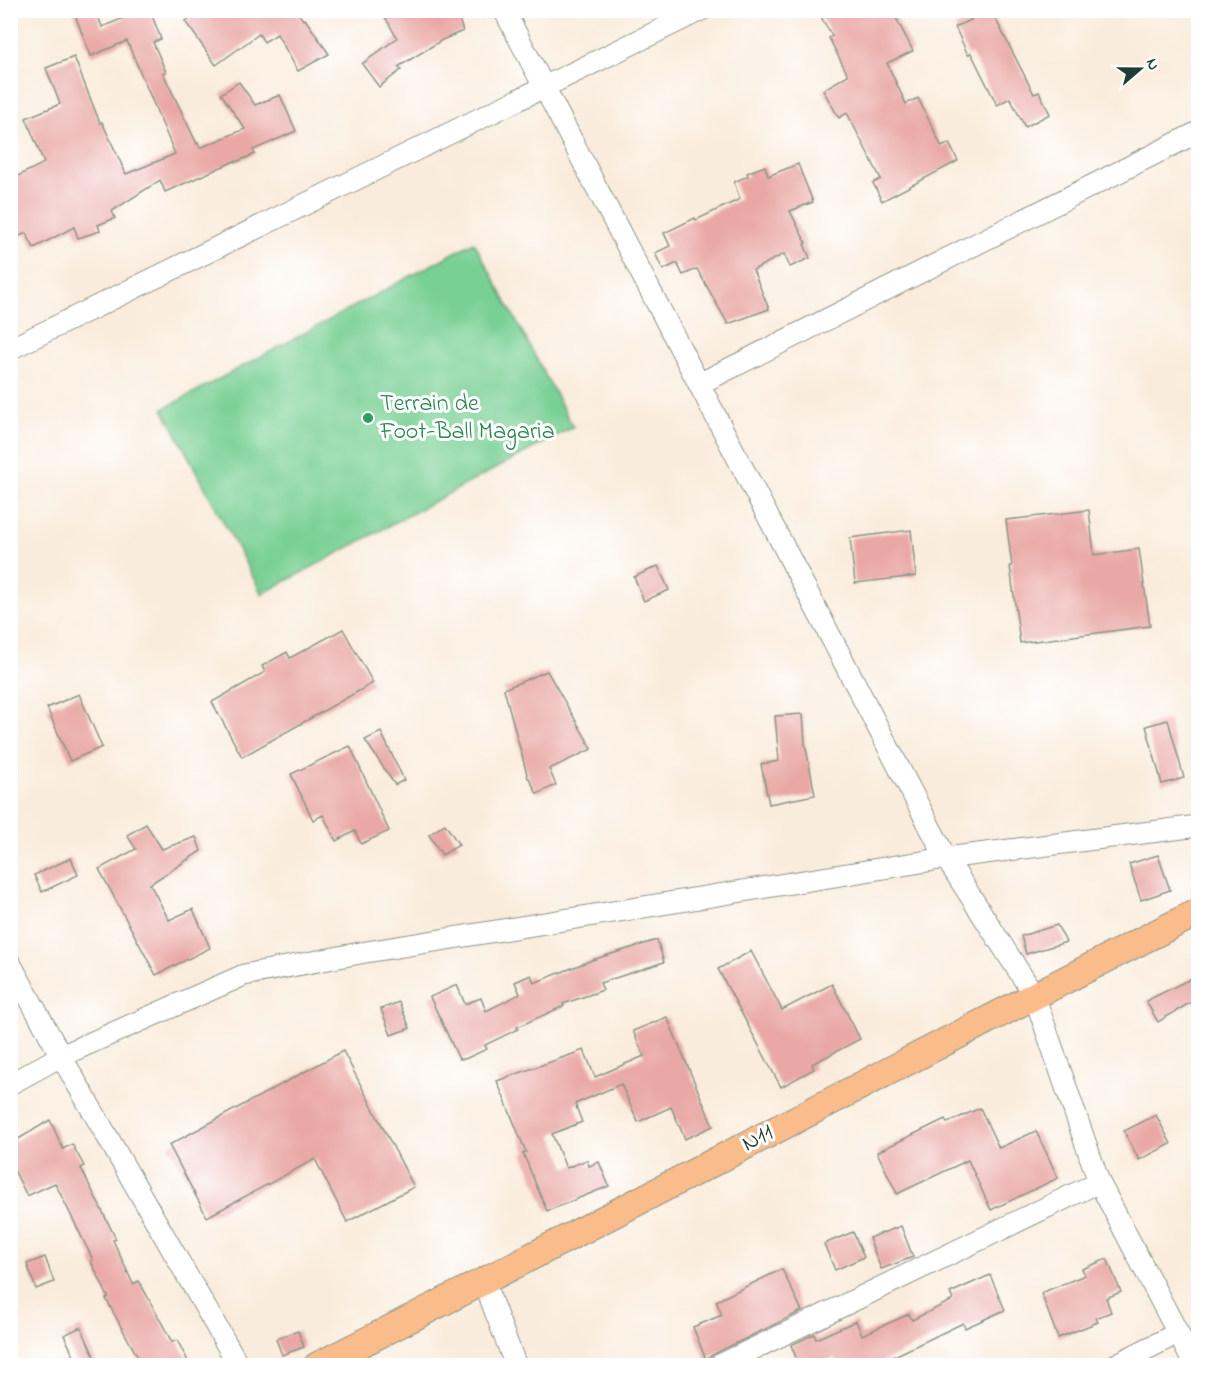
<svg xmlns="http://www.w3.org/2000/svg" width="1209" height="1376" font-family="'Indie Flower',sans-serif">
	<rect width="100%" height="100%" fill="#fff"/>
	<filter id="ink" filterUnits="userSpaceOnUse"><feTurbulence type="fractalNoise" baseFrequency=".0167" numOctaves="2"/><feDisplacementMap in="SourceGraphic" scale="12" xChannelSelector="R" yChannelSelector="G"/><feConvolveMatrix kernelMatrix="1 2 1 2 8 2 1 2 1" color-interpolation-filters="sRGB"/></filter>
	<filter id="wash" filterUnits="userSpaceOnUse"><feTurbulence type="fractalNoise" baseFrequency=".008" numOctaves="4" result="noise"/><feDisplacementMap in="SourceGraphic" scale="24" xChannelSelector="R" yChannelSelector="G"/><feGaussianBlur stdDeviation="1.35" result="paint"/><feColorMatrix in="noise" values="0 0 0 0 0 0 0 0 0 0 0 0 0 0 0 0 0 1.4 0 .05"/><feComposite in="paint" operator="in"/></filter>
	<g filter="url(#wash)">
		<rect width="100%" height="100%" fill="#f9ecdc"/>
		<!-- green -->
		<path fill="#79d094" stroke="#4c8664" stroke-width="1.5" d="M474,242L573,427L262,594L163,409Z"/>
		<g id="blocks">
			<!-- building -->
			<g fill="#e9a8a5">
				<path d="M73,10H96L102,27L143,10H150L161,39L153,42L166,72L163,73L197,144L198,143L200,148L245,129L221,94L239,82L255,105L280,95L296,131L253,150L255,154L236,162L235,161L165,192L160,180L112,211L115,218L98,225L100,231L78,238L74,227L34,248L26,233L10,241V180L44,163L26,118L60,104L46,68L74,57L100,123L102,122L126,174L175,154L127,41L91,56Z"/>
				<path d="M187,10H296L303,20L305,19L329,54L298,71L277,34L264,42L259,34L216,65L185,21L190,19Z"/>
				<path d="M381,10H430L436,18L456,11L463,31L442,40L398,67L401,70L379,87L362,64L397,38Z"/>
				<path d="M817,10H892L913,51L887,63L906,104L918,98L942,147L949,143L958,161L882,201L873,183L881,179L847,113L839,118L823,90L848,75L829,38L832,36Z"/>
				<path d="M967,10H991L1034,94L1039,92L1050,114L1025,127L1010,98L997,105L971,53L968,55L955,27L971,20Z"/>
				<path d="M798,164L813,202L790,211L806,243L804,244L810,258L790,267L784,254L753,270L769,309L728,324L697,269L683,275L677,263L663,270L655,253L670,246L664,233L695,218L696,220L740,199L734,182L748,176L747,173L765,166L768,176Z"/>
				<path d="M1089,510L1094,555L1139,549L1150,626L1020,643L1010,566H1012L1006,520Z"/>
				<path d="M911,530L916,576L855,583L850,538Z"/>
				<path d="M658,566L669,590L644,601L634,577Z"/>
				<path d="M343,629L373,683L242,757L212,702L265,672L262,666L287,652L290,658Z"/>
				<path d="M547,671L592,749L549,769L556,785L537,794L529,778H528L504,689Z"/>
				<path d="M79,694L102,747L70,761L47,708Z"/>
				<path d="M803,714L805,743L815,795L769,804L761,764L779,761L775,716Z"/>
				<path d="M1168,720L1184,778L1162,784L1146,726Z"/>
				<path d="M381,732L404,780L395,785L365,740Z"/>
				<path d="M350,746L389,831L361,844L355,831L336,841L323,815L313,820L291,774Z"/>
				<path d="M146,824L162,849L196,837L201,851L150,884L169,920L193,909L210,948L156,975L99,869L136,849L127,835Z"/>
				<path d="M445,824L459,845L442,855L429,835Z"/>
				<path d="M1158,855L1170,890L1141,900L1129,864Z"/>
				<path d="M71,858L78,875L42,892L34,875Z"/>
				<path d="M1057,925L1066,942L1026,954L1021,936Z"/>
				<path d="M657,940L664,962L600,983L603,990L563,1004L564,1006L517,1027L518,1029L485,1045L487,1049L465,1059H459L430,997L457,985L465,1004L481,998L486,1011L520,994L515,982L531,975L534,983L592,960Z"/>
				<path d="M751,951L782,1010L832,984L860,1039L812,1064L814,1069L781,1087L718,969Z"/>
				<path d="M1198,975V998L1158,1022L1146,1001Z"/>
				<path d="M399,1002L410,1028L391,1035L381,1009Z"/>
				<path d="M667,1017L713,1126L685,1139L671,1107L638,1122L621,1084L575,1104L582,1122L552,1134L566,1168L587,1160L589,1166L599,1162L609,1186L547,1211L523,1153L526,1152L497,1081L584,1050L595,1077L644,1056L633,1031Z"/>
				<path d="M343,1051L414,1187L347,1222L315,1159L207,1217L169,1145Z"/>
				<path d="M980,1108L999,1148L1036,1131L1058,1178L991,1210L968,1160L897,1194L877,1152L945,1119L947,1123Z"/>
				<path d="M1156,1115L1171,1144L1139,1160L1124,1131Z"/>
				<path d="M50,1120L63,1149L72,1144L84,1166L81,1168L116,1239L113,1240L133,1284L139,1281L172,1342L177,1340L190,1365H142L106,1299L108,1297L91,1261L93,1260L55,1183L27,1196L10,1162V1144Z"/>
				<path d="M901,1226L913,1257L881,1269L869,1238Z"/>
				<path d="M853,1232L864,1257L835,1270L824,1244Z"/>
				<path d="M45,1257L54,1282L36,1289L27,1264Z"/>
				<path d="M1107,1259L1121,1292L1106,1298L1111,1312L1096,1318L1098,1322L1058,1338L1041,1293L1085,1275L1082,1269Z"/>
				<path d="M782,1269L802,1311L712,1355L706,1360L693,1327L722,1315L716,1301Z"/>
				<path d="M990,1275L1005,1310L965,1328L963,1323L876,1365H838L835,1358L816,1365H799L791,1345L814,1334L816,1339L856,1321L862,1335L909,1314L912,1320L953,1300L950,1293Z"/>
				<path d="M81,1327L98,1365H78L64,1335Z"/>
				<path d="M298,1331L304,1347L282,1355L276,1339Z"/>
			</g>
		</g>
	</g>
	<g filter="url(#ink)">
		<use href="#blocks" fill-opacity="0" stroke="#8c9488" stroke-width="1.5"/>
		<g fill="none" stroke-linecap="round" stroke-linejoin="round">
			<defs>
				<g id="minor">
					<path d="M504,10L946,858L1034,995L1099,1182L1195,1366"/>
					<path d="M10,349L701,10"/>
					<path d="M699,384L1198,132"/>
					<path d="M10,963L61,1056L239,1366"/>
					<path d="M10,1084L61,1056L244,975L360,953L946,858L1198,826"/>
					<path d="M484,1282L516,1366"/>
					<path d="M718,1366L1099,1182"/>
					<path d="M1113,1366L1178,1333"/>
				</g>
				<path id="major" d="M317,1366C613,1217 904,1061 1198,912"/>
			</defs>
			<!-- minor casing -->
			<use href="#minor" stroke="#8c9488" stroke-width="23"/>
			<!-- major casing -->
			<use href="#major" stroke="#8c9488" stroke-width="29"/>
			<!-- minor -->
			<use href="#minor" stroke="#fff" stroke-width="21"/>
			<!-- major -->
			<use href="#major" stroke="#fabc8b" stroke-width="27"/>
		</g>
	</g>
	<!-- markers -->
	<circle fill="#2e9e5b" stroke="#fff" stroke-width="2" cx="368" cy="418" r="6"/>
	<g text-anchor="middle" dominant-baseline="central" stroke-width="6" stroke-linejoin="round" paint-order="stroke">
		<!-- leisure labels -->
		<g font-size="24" fill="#27864d" stroke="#fff" text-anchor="start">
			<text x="380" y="404">Terrain de<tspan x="380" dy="28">Foot-Ball Magaria</tspan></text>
		</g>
		<!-- street labels -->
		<g font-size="24" fill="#1f3d34" stroke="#fff">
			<text transform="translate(758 1139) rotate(-28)">N11</text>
		</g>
	</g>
	<!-- margin -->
	<rect width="1209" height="1376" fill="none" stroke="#fff" stroke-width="36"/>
	<!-- north arrow -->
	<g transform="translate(1140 69) rotate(70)" stroke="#ffffff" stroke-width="4.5" paint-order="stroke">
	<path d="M0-4.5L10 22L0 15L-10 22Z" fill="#1f3d34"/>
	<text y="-9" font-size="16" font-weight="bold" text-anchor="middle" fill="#1f3d34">N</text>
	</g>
</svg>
